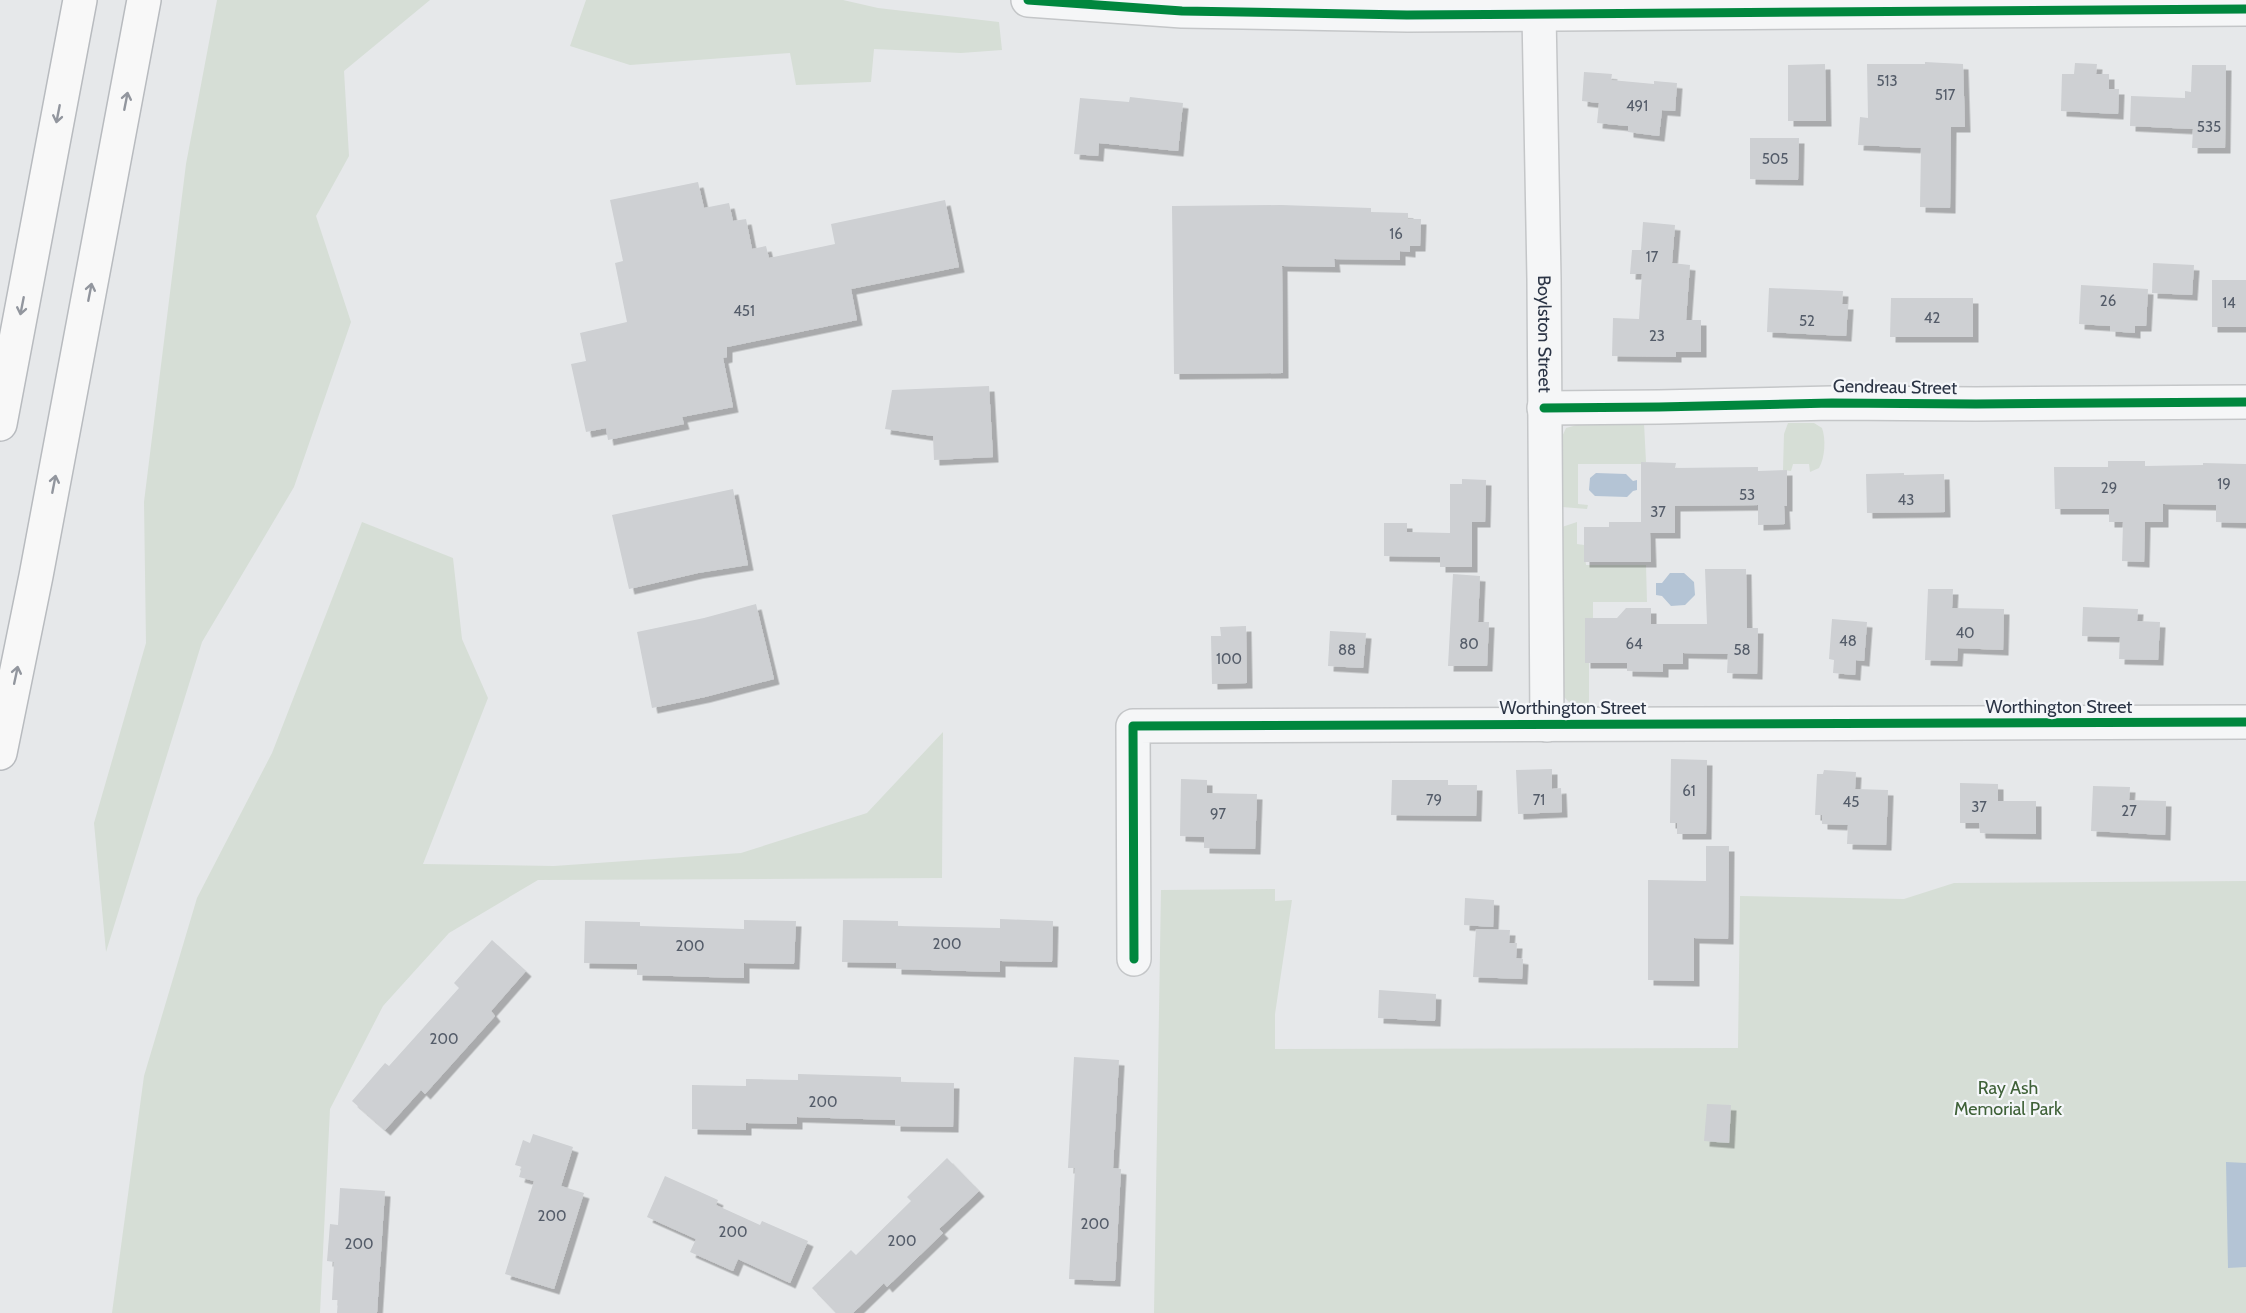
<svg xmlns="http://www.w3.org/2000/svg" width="2246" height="1313" font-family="Cabin,sans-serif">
	<defs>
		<filter id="shadow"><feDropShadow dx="5.5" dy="5.5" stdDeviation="0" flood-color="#0004"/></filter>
	</defs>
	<rect width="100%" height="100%" fill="#e6e8ea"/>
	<!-- green -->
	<g fill="#d6ded6">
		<path d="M217,0H430L344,71L349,156L316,216L351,322L294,487L202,642L106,952L94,823L146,643L144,502L186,164Z"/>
		<path d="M586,0H843L878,8L999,22L1002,50L961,53L874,49L871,82L796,85L790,53L630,65L570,46Z"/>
		<path d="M1644,423L1646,462H1641V464H1578V504L1588,505L1587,509L1562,507L1561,439L1566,428L1577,425Z"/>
		<path d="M1788,423H1814L1822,428C1826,439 1825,458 1819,468L1810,472L1809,464H1793L1791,471L1783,470L1784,434Z"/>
		<path d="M362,522L453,558L462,639L488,698L423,864L554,866L741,853L867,813L943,732L942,878L538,880L449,933L383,1006L330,1109L320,1313H112L144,1076L197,898L272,753Z"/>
		<path d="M1577,522V544L1584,545L1586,565H1646L1647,602H1593V618H1585V663H1589V705L1570,703L1563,696V692L1562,527Z"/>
		<path d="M2246,881V1313H1154L1161,890L1275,889V901L1292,900L1275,1014V1049L1738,1048L1740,896L1904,899L1954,883Z"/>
	</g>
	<!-- water -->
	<g fill="#b4c4d5">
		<path d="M1596,473L1626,474L1633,481L1637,480V490L1633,491L1627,497L1595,496L1589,490L1590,478Z"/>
		<path d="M1670,573H1684L1694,582L1695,595L1685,605L1671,606L1662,596L1656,595V583H1662Z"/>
		<path d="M2226,1162L2246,1163V1267L2228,1268Z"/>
	</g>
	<!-- building -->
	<g fill="#ced0d3" filter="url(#shadow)">
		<path d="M1925,62L1963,64L1965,127H1951L1950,208L1920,207L1921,148L1858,145L1860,117L1868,118L1867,64H1925Z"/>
		<path d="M2075,63L2097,64L2096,74H2109V89H2119L2118,114L2061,111L2062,74H2074Z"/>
		<path d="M1825,64L1826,121H1788V65Z"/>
		<path d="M2192,65H2226L2225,148H2192L2193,129L2130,126L2131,96L2185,98V91L2191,92Z"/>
		<path d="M1584,72L1612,74L1611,80L1654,84V81L1677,83L1675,111L1662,110L1659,136L1628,132V126L1597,123L1599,103L1582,101Z"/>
		<path d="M1130,97L1183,103L1178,151L1099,143L1098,156L1074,154L1080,98L1129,102Z"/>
		<path d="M1750,138H1799L1798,180L1750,179Z"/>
		<path d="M698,182L704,208L729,203L733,221L746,219L752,249L766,246L769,258L835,244L831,224L945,200L959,267L851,289L857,320L727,347V357L723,358L733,407L682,417L684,424L608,440L606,428L586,432L571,364L586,361L580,333L627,322L615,263L623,261L610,200Z"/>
		<path d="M1281,205L1371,208V212L1408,213V219H1421L1420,246H1410V252L1400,251V260L1334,259L1335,267L1282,266L1283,373L1174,374L1172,206Z"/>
		<path d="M1643,222L1675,225L1672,263L1690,265L1686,320H1701V352H1676V357L1612,356L1613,318L1639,319L1642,274H1630L1632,250H1641Z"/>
		<path d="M2153,263L2194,265L2192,295L2152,293Z"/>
		<rect x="2212" y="280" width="34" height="47"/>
		<path d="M2081,285L2148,289L2146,326H2135V333L2110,331V326L2079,324Z"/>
		<path d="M1769,288L1843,291L1842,304H1848L1846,336L1767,332Z"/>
		<path d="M1891,298H1973V337H1890Z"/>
		<path d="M989,386L993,457L934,460L933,436L885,429L892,390Z"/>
		<path d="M2108,461H2145V466L2203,465V463L2246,464V523L2216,522V505L2163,504V522H2145L2144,562L2122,561L2123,522H2109V509H2055L2054,467H2108Z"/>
		<path d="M1641,462L1676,463L1675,468L1758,467V471L1787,470V506H1784L1785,524L1758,525V505L1675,506V533H1650L1651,562H1584V527H1609V522H1641Z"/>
		<path d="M1904,473V475L1944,474L1945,512L1867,513L1866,474Z"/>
		<path d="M1462,479L1486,480L1485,522H1472V567H1440V557L1384,556V523H1407V532L1450,533V484H1462Z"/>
		<path d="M733,489L748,565L698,573L629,589L612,515Z"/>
		<path d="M1705,569H1746L1747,628H1758L1757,674L1727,673L1728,654L1683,653V664H1663V672L1627,671V663H1585V618H1617L1626,608H1651V624H1707Z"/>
		<path d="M1453,574L1480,576L1478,622H1489L1487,666H1448Z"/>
		<path d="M1928,589H1953L1952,608L2004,609L2003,650L1958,648L1957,661L1925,660Z"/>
		<path d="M756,604L774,679L705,697L652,708L637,632L704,618Z"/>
		<path d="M2083,607L2138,609L2137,621L2160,622L2158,660L2119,659L2120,637L2082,636Z"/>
		<path d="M1832,619L1867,622L1864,661L1856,660L1855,675L1833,673L1834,660L1829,659Z"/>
		<path d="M1246,626L1247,683L1212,684L1211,636H1221L1220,627Z"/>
		<path d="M1330,631L1366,633L1363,668L1328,666Z"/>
		<path d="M1671,759L1707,760L1706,834H1677V823H1670Z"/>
		<path d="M1552,769V789L1561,788L1562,812L1518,814L1516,770Z"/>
		<path d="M1824,770L1856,772L1855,789L1888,790L1886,845L1847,844L1848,825L1822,824V815H1815L1817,774H1823Z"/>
		<path d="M1181,779L1207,780V793L1257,794L1255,849L1204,848V837L1180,836Z"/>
		<path d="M1392,780H1448V785H1477L1476,816L1391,815Z"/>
		<path d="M1960,783L1998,784V801H2036V834L1980,833L1979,823H1960Z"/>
		<path d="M2093,786L2130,787L2129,800L2166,801L2165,835L2091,831Z"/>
		<path d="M1706,846H1729L1728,939L1694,938V981L1648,980V880L1706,881Z"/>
		<path d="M1465,898L1494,900L1493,927L1464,925Z"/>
		<path d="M1000,919L1053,921L1052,962L1000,961V972L896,969V963L842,962L843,920L898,921V926L1000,928Z"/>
		<path d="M744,920L796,921L794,964L744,963V978L637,975V964L584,963L585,921L640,922V926L744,929Z"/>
		<path d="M1476,929L1510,930L1509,943H1517L1516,958L1523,959L1522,979L1473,977Z"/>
		<path d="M492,940L526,971L491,1011L495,1016L425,1094L421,1090L385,1130L352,1101L385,1063L389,1066L459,988L454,983Z"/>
		<path d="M1379,990L1436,994L1435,1021L1378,1018Z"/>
		<path d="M1074,1057L1119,1060L1113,1168L1121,1169L1115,1281L1069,1279L1075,1168H1068Z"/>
		<path d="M798,1074L901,1077V1082L954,1083L953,1127L895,1126V1120L797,1117V1124L746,1123V1130L692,1129V1085L746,1086V1079L798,1080Z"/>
		<path d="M1707,1104L1731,1105L1729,1143L1704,1141Z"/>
		<path d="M533,1134L573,1147L561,1186L584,1193L554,1289L505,1274L534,1181L519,1177L522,1167L515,1165L523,1140L530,1143Z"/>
		<path d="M947,1158L979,1191L939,1229L943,1233L887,1287L884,1283L853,1313H836L812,1288L851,1250L856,1255L911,1201L907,1197Z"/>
		<path d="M665,1176L718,1200L716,1205L760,1225L762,1221L808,1241L790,1283L738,1259L733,1271L690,1252L696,1239L647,1217Z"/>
		<path d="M340,1188L385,1191L377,1313H337L338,1300H332L334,1262L327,1261L330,1224L338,1225Z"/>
	</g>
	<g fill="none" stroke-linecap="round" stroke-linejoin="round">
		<defs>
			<g id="minor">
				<path d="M1028,0L1182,11L1407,15L2246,9"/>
				<path id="s1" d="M1539,14L1544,279L1547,725"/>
				<path d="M1544,408L1659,407L1832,403L1976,404L2246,402"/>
				<path d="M1134,959L1133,726L2246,722"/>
			</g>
			<g id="highway">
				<path d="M0,424L80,0"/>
				<path d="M0,753L36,576L144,0"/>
			</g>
		</defs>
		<!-- minor casing -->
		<use href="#minor" stroke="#c4c6c8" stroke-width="36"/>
		<!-- highway casing -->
		<use href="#highway" stroke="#b8bbbf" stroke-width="36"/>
		<!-- minor -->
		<use href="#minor" stroke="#f5f6f7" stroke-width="33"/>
		<!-- highway -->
		<use href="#highway" stroke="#f8f8f8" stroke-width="33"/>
		<defs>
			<g id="cycleway">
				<path d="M1028,0L1182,11L1407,15L2246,9"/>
				<path d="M1544,408L1659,407L1832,403L1976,404L2246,402"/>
				<path d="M1134,959L1133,726L2246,722"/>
			</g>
		</defs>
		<!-- cycleway casing -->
		<use href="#cycleway" stroke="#f4f6f9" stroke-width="13"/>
		<!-- cycleway -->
		<use href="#cycleway" stroke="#00873e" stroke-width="9"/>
	</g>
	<!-- one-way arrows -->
	<defs><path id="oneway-shaft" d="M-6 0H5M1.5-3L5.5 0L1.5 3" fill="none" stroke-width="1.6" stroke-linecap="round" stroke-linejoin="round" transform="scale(1.5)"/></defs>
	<g stroke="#92969e">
		<use href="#oneway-shaft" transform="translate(126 101) rotate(-79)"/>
		<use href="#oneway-shaft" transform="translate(58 114) rotate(101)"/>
		<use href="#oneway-shaft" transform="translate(90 292) rotate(-79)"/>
		<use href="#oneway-shaft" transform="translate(22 306) rotate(101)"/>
		<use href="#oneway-shaft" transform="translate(54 484) rotate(-79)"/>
		<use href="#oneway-shaft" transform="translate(16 675) rotate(-78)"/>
	</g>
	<g text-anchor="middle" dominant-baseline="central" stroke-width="4.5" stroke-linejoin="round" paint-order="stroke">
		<!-- number labels -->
		<g font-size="15" fill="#545c69">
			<text x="1887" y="81">513</text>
			<text x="1945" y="95">517</text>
			<text x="1637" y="106">491</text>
			<text x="2209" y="127">535</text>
			<text x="1775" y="159">505</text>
			<text x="1396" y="234">16</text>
			<text x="1652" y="257">17</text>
			<text x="2108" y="301">26</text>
			<text x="2229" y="303">14</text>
			<text x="744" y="311">451</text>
			<text x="1932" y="318">42</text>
			<text x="1807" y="321">52</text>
			<text x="1657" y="336">23</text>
			<text x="2224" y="484">19</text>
			<text x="2109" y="488">29</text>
			<text x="1747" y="495">53</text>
			<text x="1906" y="500">43</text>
			<text x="1658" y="512">37</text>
			<text x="1965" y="633">40</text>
			<text x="1848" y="641">48</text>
			<text x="1469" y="644">80</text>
			<text x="1634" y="644">64</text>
			<text x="1347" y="650">88</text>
			<text x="1742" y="650">58</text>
			<text x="1229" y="659">100</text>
			<text x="1689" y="791">61</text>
			<text x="1434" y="800">79</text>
			<text x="1539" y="800">71</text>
			<text x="1851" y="802">45</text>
			<text x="1979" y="807">37</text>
			<text x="2129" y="811">27</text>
			<text x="1218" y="814">97</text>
			<text x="947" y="944">200</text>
			<text x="690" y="946">200</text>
			<text x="444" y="1039">200</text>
			<text x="823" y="1102">200</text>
			<text x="552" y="1216">200</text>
			<text x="1095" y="1224">200</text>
			<text x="733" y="1232">200</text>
			<text x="902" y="1241">200</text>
			<text x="359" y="1244">200</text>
		</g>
		<!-- street labels -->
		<g font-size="18" fill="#2b3445" stroke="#f4f6f9">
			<text stroke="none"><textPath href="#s1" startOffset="320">Boylston Street</textPath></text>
			<text transform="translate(1895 387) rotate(1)">Gendreau Street</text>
			<text x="2059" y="707">Worthington Street</text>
			<text x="1573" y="708">Worthington Street</text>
		</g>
		<!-- park labels -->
		<g font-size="18" fill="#3f6138" stroke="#f4f6f9">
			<text x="2008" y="1088">Ray Ash<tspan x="2008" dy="21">Memorial Park</tspan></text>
		</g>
	</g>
</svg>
